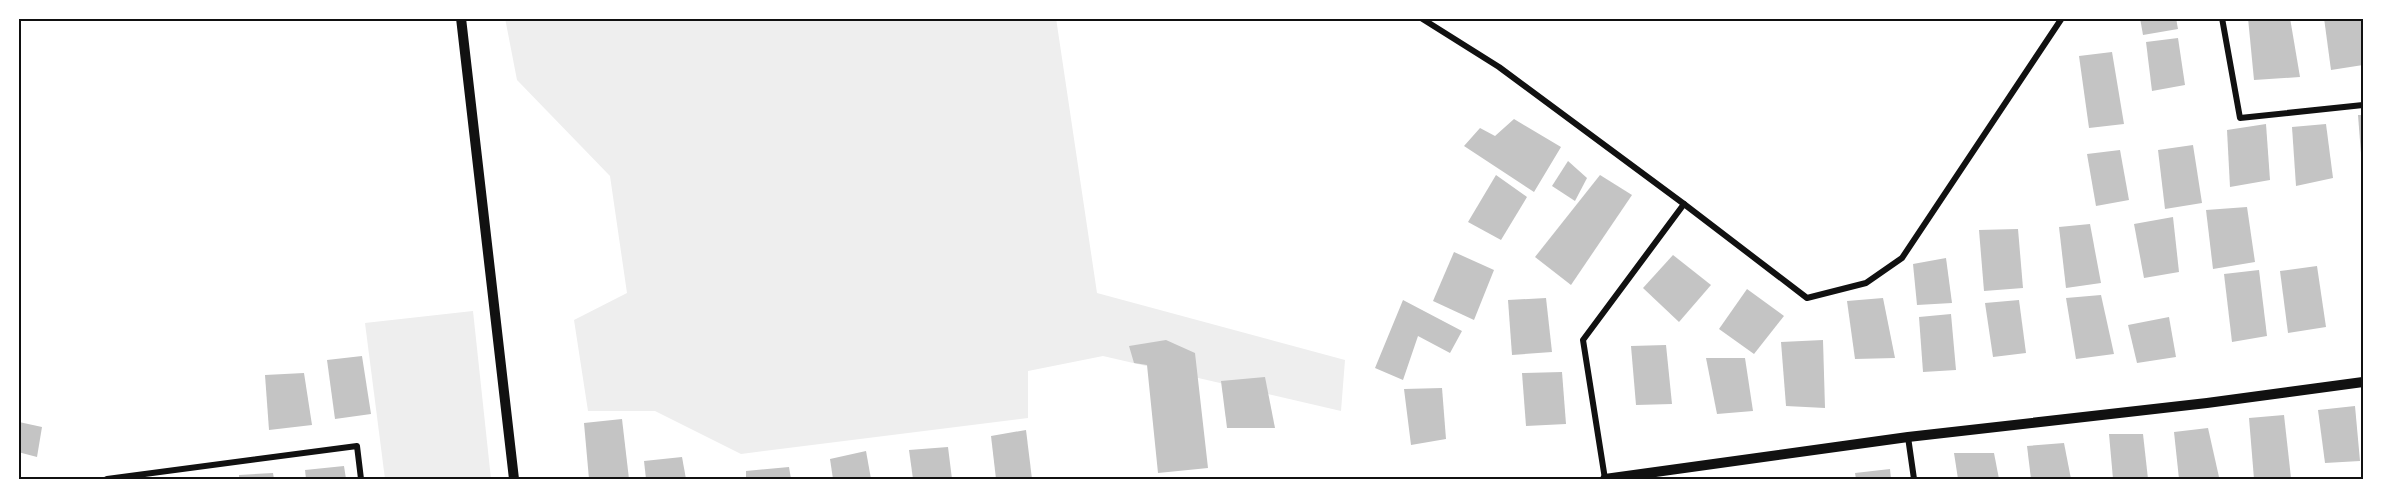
<svg xmlns="http://www.w3.org/2000/svg" width="2381" height="497" font-family="Raleway,sans-serif">
	<rect width="100%" height="100%" fill="#fff"/>
	<!-- green -->
	<g fill="#eee">
		<path d="M505,18H1056L1097,293L1345,360L1341,411L1103,356L1028,371V418L741,454L655,411H588L574,320L627,293L610,176L517,80Z"/>
		<path d="M473,311L491,479H385L365,323Z"/>
	</g>
	<!-- building -->
	<g fill="#c4c4c4">
		<path d="M2140,18H2176L2178,29L2143,35Z"/>
		<path d="M2248,18H2290L2300,77L2254,80Z"/>
		<path d="M2324,18H2363V65L2331,70Z"/>
		<path d="M2178,38L2185,85L2152,91L2146,42Z"/>
		<path d="M2112,52L2124,124L2089,128L2079,56Z"/>
		<path d="M2358,115H2363V154H2361Z"/>
		<path d="M1514,119L1561,147L1534,192L1464,146L1480,128L1495,136Z"/>
		<path d="M2266,124L2270,180L2230,187L2227,130Z"/>
		<path d="M2326,124L2333,178L2296,186L2292,127Z"/>
		<path d="M2193,145L2202,203L2165,209L2158,150Z"/>
		<path d="M2120,150L2129,200L2096,206L2087,154Z"/>
		<path d="M1568,161L1587,178L1575,201L1552,186Z"/>
		<path d="M1496,175L1527,197L1501,240L1468,222Z"/>
		<path d="M1600,175L1632,195L1571,285L1535,257Z"/>
		<path d="M2247,207L2255,262L2213,269L2206,210Z"/>
		<path d="M2173,217L2179,272L2144,278L2134,224Z"/>
		<path d="M2090,224L2101,283L2066,288L2059,227Z"/>
		<path d="M2018,229L2023,288L1984,291L1979,230Z"/>
		<path d="M1454,252L1494,270L1474,320L1433,301Z"/>
		<path d="M1673,255L1711,285L1679,322L1643,288Z"/>
		<path d="M1946,258L1952,303L1917,305L1913,264Z"/>
		<path d="M2317,266L2326,327L2288,333L2280,271Z"/>
		<path d="M2259,270L2267,336L2232,342L2224,274Z"/>
		<path d="M1747,289L1784,316L1754,354L1719,329Z"/>
		<path d="M2101,295L2114,354L2076,359L2066,298Z"/>
		<path d="M1546,298L1552,352L1512,355L1508,300Z"/>
		<path d="M1883,298L1895,358L1855,359L1847,301Z"/>
		<path d="M1403,300L1462,331L1450,353L1418,336L1403,380L1375,368Z"/>
		<path d="M2019,300L2026,353L1993,357L1985,303Z"/>
		<path d="M1951,314L1956,370L1923,372L1919,317Z"/>
		<path d="M2169,317L2176,357L2137,363L2128,325Z"/>
		<path d="M1166,340L1195,353L1208,468L1158,473L1147,365L1134,363L1129,346Z"/>
		<path d="M1823,340L1825,408L1786,406L1781,342Z"/>
		<path d="M1666,345L1672,404L1636,405L1631,346Z"/>
		<path d="M362,356L371,414L335,419L327,360Z"/>
		<path d="M1706,358H1745L1753,411L1717,414Z"/>
		<path d="M1562,372L1566,424L1526,426L1522,373Z"/>
		<path d="M304,373L312,425L269,430L265,375Z"/>
		<path d="M1265,377L1275,428H1227L1221,381Z"/>
		<path d="M1442,388L1446,439L1411,445L1404,389Z"/>
		<path d="M2355,406L2360,461L2325,463L2318,410Z"/>
		<path d="M2284,415L2291,478L2254,479L2249,418Z"/>
		<path d="M622,419L629,479H589L584,423Z"/>
		<path d="M19,422L42,427L37,457L18,452Z"/>
		<path d="M2208,428L2219,477L2179,479L2174,432Z"/>
		<path d="M1026,430L1032,479H996L991,436Z"/>
		<path d="M2109,434H2143L2148,479H2113Z"/>
		<path d="M2064,443L2071,479H2031L2027,446Z"/>
		<path d="M948,447L952,479H913L909,450Z"/>
		<path d="M866,451L871,479H833L830,459Z"/>
		<path d="M1954,453H1994L1999,479H1958Z"/>
		<path d="M682,457L686,479H646L644,461Z"/>
		<path d="M344,466L346,479H306L305,470Z"/>
		<path d="M789,467L791,479H746V471Z"/>
		<path d="M1890,469L1891,479H1856L1855,473Z"/>
		<path d="M273,473L274,479H239V475Z"/>
	</g>
	<g fill="none" stroke-linecap="round" stroke-linejoin="round">
		<!-- minor -->
		<g stroke="#111" stroke-width="6">
			<path d="M1421,18L1499,67L1684,204L1807,298L1866,283L1902,258L2062,18"/>
			<path d="M2222,18L2240,118L2363,105"/>
			<path d="M1908,437L1914,479"/>
			<path d="M107,479L357,446L361,479"/>
			<path d="M1605,479L1583,340L1684,204"/>
		</g>
		<!-- tertiary -->
		<g stroke="#111" stroke-width="10">
			<path d="M461,18L514,479"/>
			<path d="M1605,479L1908,437L2207,403L2363,382"/>
		</g>
	</g>
	<!-- border -->
	<rect width="2381" height="497" fill="none" stroke="#ffffff" stroke-width="39"/>
	<rect x="20" y="20" width="2342" height="458" fill="none" stroke="#111" stroke-width="2"/>
</svg>
